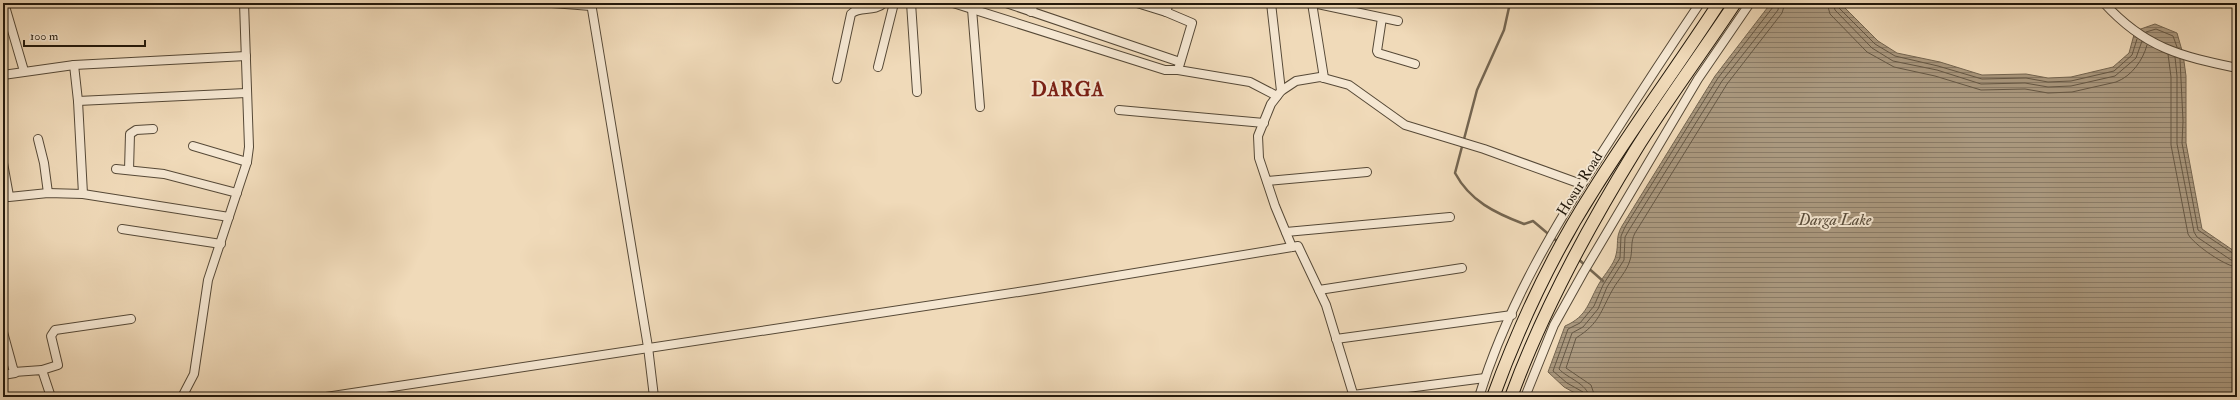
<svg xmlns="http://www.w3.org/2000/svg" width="2240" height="400" font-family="'IM FELL Double Pica',serif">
	<defs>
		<pattern id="water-rules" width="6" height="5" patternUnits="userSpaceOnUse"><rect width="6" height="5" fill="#aa987e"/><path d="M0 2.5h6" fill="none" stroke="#8a7b66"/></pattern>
	</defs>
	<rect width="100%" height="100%" fill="#f0dab9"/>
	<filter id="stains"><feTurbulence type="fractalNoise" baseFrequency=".005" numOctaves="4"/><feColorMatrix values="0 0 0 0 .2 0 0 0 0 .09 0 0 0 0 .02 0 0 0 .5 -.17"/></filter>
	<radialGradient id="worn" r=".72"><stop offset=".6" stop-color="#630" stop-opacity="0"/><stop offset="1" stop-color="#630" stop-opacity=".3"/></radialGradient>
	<!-- water -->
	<path fill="url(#water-rules)" stroke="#746550" d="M1771,3H1840L1878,41L1897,53L1940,62L1982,75L2026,74L2048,78L2071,77L2113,67L2129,53L2135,31L2155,24L2177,33L2183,54L2186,76V143L2202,229L2237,253V397H1582L1564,387L1548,372L1565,326C1588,316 1588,302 1600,282C1605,274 1614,264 1616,255C1619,243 1615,238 1622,226L1715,76Z"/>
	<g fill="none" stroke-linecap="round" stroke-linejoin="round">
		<!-- shore -->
		<g stroke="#665845" stroke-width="1">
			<path d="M1827,3L1830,14L1867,52L1894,67L1935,76L1981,90L2025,89L2048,93L2072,92L2116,82C2132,76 2143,60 2147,45"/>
			<path d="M1833,3L1835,10L1872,48L1893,61L1937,70L1981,84L2025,83L2048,87L2071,86L2115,76L2136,58L2142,41"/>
			<path d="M1838,3L1839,8L1875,44L1895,56L1938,66L1982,79L2026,78L2048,82L2071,81L2114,71L2132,55L2137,39"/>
			<path d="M2146,32L2156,29L2173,36L2177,47"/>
			<path d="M2168,54L2171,77V145L2188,234C2193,244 2226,267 2237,267"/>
			<path d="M2175,57L2177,76V144L2194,232L2197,237L2231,260L2237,261"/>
			<path d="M2180,59L2183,121L2182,143L2198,230L2237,256"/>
			<path d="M1584,397L1583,392L1567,383L1553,371L1568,329L1580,323L1594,306L1603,285L1620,258L1621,236L1625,227L1718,78L1773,7L1774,3"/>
			<path d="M1589,397C1588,384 1567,378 1559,369L1572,333L1583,327L1598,309L1607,287L1624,260L1625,237L1629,230L1722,81L1778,10L1779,3"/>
			<path d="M1595,397L1591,385L1566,368L1576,338C1600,323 1600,312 1613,289C1618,280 1627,271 1630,260C1633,251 1630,242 1635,233L1727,84L1782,13L1785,3"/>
		</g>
		<!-- stream -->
		<g stroke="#746550" stroke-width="2.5">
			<path d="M1510,3L1504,30L1477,90L1455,173C1470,201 1495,213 1524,224L1533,221L1559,243"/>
			<path d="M1577,258L1603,281"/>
		</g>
		<defs>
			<g id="minor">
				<path d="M4,3L24,71"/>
				<path d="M552,3L591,6"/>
				<path d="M591,3L648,347L654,397"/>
				<path d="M911,3L917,92"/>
				<path d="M953,3L1165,70H1178"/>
				<path d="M1006,3L1180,62"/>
				<path d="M1137,3L1166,12"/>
				<path d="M1169,3L1166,12L1192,23L1178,70L1250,82L1277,96"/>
				<path d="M1271,3L1281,91"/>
				<path d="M1312,3L1324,78"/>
				<path d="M1313,3L1398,21"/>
				<path d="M2104,3C2145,48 2180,56 2237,68"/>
				<path d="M972,9L980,107"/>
				<path d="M1031,12L1034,3"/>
				<path d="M1382,18L1377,51L1378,53L1415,64"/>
				<path d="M74,65L78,101L83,194"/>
				<path d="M878,67L894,3"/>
				<path d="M3,75L74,65L246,56"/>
				<path d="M837,79L851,14C859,5 874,13 884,3"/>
				<path d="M78,101L246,93"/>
				<path d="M1119,110L1264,123"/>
				<path d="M38,139L44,163L48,193"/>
				<path d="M193,146L247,162"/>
				<path d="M3,163L9,196L3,199"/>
				<path d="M116,169L164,174L237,193"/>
				<path d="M129,170L130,134L136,130L153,129"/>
				<path d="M1267,181L1367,172"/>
				<path d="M9,197L48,193L83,194L229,217"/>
				<path d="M122,229L221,244"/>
				<path d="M1286,232L1450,217"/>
				<path d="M1292,247L1275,206L1259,158L1258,136L1271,104L1281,91L1296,81L1320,77L1349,85L1405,125L1484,149L1581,184"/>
				<path d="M1319,290L1462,268"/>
				<path d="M3,332L14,372L42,370L51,397"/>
				<path d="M1336,339L1512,315"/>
				<path d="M42,370L58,365L51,336L55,330L131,319"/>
				<path d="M3,375L15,373"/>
				<path d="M1353,395L1485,378"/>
				<path d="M182,397L194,374L208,280L247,162L249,147L244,3"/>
				<path d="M326,397L1038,289L1298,246L1326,305L1354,397"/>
				<path d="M1479,397C1507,305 1557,222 1609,142C1639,95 1669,49 1700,3"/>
				<path d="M1525,397L1554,325L1583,273L1698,79L1750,3"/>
			</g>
			<g id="highway">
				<path d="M1493,397C1519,326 1552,255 1593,191C1633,127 1678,66 1719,3"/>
				<path d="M1511,397C1542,312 1587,229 1635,151C1666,101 1702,53 1735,3"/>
			</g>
		</defs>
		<!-- minor casing -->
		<use href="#minor" stroke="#564937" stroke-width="10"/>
		<!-- highway casing -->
		<use href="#highway" stroke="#23190c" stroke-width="14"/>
		<!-- minor -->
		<use href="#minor" stroke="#f5e7d2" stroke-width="8"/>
		<!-- highway -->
		<use href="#highway" stroke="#f0dab9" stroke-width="12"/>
	</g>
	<g text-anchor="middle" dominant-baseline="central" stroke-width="4" stroke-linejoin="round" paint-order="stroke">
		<!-- street labels -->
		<g font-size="15" fill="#23190c" stroke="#f5e7d2">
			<text transform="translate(1580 184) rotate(-58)">Hosur Road</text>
		</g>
		<!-- water labels -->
		<g font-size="16" font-style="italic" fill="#594c3a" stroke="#f5e7d2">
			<text x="1835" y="220">Darga Lake</text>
		</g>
		<!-- district labels -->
		<g font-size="19" font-weight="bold" letter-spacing="1" fill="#7a1f14" stroke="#f5e7d2">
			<text x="1068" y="90">DARGA</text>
		</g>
	</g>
	<!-- margin -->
	<rect width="2240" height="400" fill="none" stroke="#f0dab9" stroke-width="16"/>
	<rect x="4" y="4" width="2232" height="392" fill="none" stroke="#23190c" stroke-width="2"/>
	<rect x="8" y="8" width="2224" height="384" fill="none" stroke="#23190c"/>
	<!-- scale -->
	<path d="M24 40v6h121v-6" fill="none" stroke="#23190c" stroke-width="2"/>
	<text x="30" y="40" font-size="12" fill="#23190c" stroke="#f5e7d2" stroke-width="3" paint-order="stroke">100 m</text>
	<rect width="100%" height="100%" filter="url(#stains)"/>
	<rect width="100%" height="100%" fill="url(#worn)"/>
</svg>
